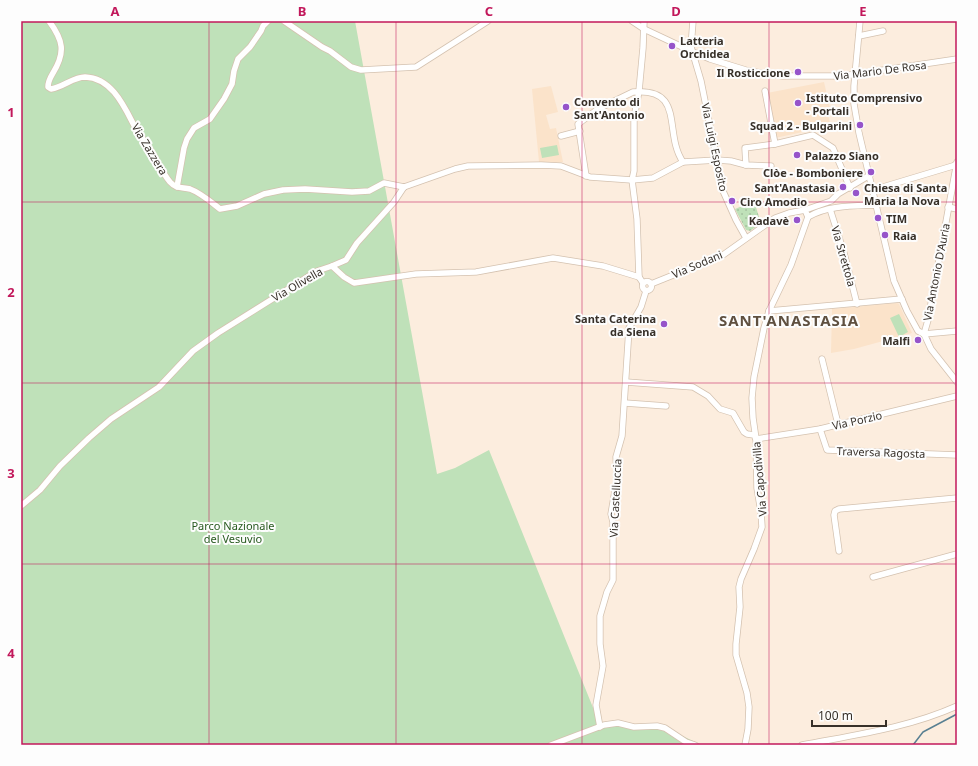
<svg xmlns="http://www.w3.org/2000/svg" width="978" height="766" font-family="'Noto Sans',sans-serif">
	<defs>
		<pattern id="grass-dots" width="8" height="8" patternUnits="userSpaceOnUse"><rect width="8" height="8" fill="#bfe1b9"/><path d="M2 2h.1M6 6h.1" fill="none" stroke="#a5c19f" stroke-width="1.8" stroke-linecap="round"/></pattern>
	</defs>
	<rect width="100%" height="100%" fill="#fcedde"/>
	<!-- built -->
	<g fill="#fbe3ca">
		<path d="M824,82L831,113L828,114L830,123L817,124V129L775,138L767,93Z"/>
		<path d="M551,86L558,112L546,115L550,129L556,128L563,162H539L532,89Z"/>
		<path d="M897,303L899,304L912,333L854,349L831,353L832,309Z"/>
	</g>
	<!-- grass -->
	<path fill="url(#grass-dots)" d="M754,201L761,223L750,231L746,230L735,209Z"/>
	<!-- green -->
	<g fill="#bfe1b9">
		<path d="M21,21H355L437,474L455,468L489,450L598,720L602,723L656,728L678,734L702,745H21Z"/>
		<path d="M557,145L559,155L542,158L540,148Z"/>
		<path d="M899,314L908,332L899,337L890,318Z"/>
	</g>
	<g fill="none" stroke-linecap="round" stroke-linejoin="round">
		<!-- stream -->
		<path stroke="#598092" stroke-width="1.5" d="M913,745L923,732L957,714"/>
		<defs>
			<g id="minor">
				<path d="M49,21C63,40 66,52 53,73C50,78 48,81 48,87L51,89C64,87 73,77 85,77C114,78 126,111 137,131C140,136 145,141 148,146C156,158 161,171 170,182C176,189 183,187 190,189C201,193 211,202 220,209L237,206L264,194L283,190L305,189L352,192L369,191L384,183L404,187"/>
				<path d="M284,21L322,47L330,51L351,67L361,70L416,67L488,21"/>
				<path d="M632,21L644,29L693,52L710,59L749,71L783,76H843L957,59"/>
				<path d="M693,21L691,47L701,81L723,191L736,220L746,238"/>
				<path d="M860,21L854,86V104L859,133L894,281L907,311L918,331L924,334"/>
				<path d="M859,36L883,31"/>
				<path d="M765,91L775,144"/>
				<path d="M561,136L580,131"/>
				<path d="M746,165L745,148L775,144L813,135L833,148L850,188"/>
				<path d="M870,175L838,194L831,201L805,210L808,217C828,205 854,206 877,205"/>
				<path d="M586,176L578,124L598,109L633,92C686,87 663,133 683,162"/>
				<path d="M177,187L184,148L187,139L194,128L210,119L224,99L232,84L234,71L238,59L250,47L261,31L263,26L268,21"/>
				<path d="M404,187L455,169L468,166L541,165L561,166L590,177L632,180L653,178L683,162L717,160L731,161L746,165L771,166"/>
				<path d="M873,190L956,165"/>
				<path d="M948,207L957,209"/>
				<path d="M830,209L844,253L857,304"/>
				<path d="M332,266L346,260L357,243L394,202L404,187"/>
				<circle cx="647" cy="286" r="4.5"/>
				<path d="M643,283L639,277L637,219L632,180L634,171V118L639,91L643,48L644,21"/>
				<path d="M651,284L723,255L775,218L789,213L805,210"/>
				<path d="M769,311L902,299"/>
				<path d="M924,334L928,320L957,162"/>
				<path d="M924,334L931,349L957,382"/>
				<path d="M924,334L957,331"/>
				<path d="M822,359L838,424"/>
				<path d="M626,382L693,387L708,396L720,409L733,413L744,432L747,434L754,435L756,439L820,429L957,396"/>
				<path d="M625,403L666,406"/>
				<path d="M820,429L827,450L957,455"/>
				<path d="M21,506L40,490L60,466L89,438L111,419L159,387L193,351L218,333L317,271L332,266L344,277L354,283L416,274L476,272L553,258L603,266L639,277"/>
				<path d="M839,551L834,515L835,511L839,509L957,498"/>
				<path d="M873,577L957,554"/>
				<path d="M600,727L596,705L603,666L600,644V616L607,592L613,580V522L611,514L617,479L616,457L622,436L629,328L641,307L646,291"/>
				<path d="M551,745L604,725L618,723L634,727L657,726L665,728L686,742L695,745"/>
				<path d="M745,745L748,729L749,707L747,693L736,655V644L740,607L739,587L741,579L754,549L762,527L761,512L757,488L756,439L753,418L752,398L754,377L764,328L769,311L791,265L808,217"/>
				<path d="M802,745C854,735 908,728 957,706"/>
			</g>
			<path id="tertiary" d="M956,165H957"/>
		</defs>
		<!-- minor casing -->
		<use href="#minor" stroke="#d4c2b0" stroke-width="7"/>
		<!-- tertiary casing -->
		<use href="#tertiary" stroke="#d4c2b0" stroke-width="8"/>
		<!-- minor -->
		<use href="#minor" stroke="#fff" stroke-width="5.5"/>
		<!-- tertiary -->
		<use href="#tertiary" stroke="#fff" stroke-width="7"/>
	</g>
	<!-- grid -->
	<path fill="none" stroke="#c2185b" stroke-width="1" stroke-opacity="0.55" d="M209,21V745M396,21V745M582,21V745M769,21V745M21,202H957M21,383H957M21,564H957"/>
	<!-- markers -->
	<g fill="#9654ca" stroke="#fdfdfd" stroke-width="1.5">
		<circle cx="672" cy="46" r="4"/>
		<circle cx="798" cy="72" r="4"/>
		<circle cx="798" cy="103" r="4"/>
		<circle cx="566" cy="107" r="4"/>
		<circle cx="860" cy="125" r="4"/>
		<circle cx="797" cy="155" r="4"/>
		<circle cx="871" cy="172" r="4"/>
		<circle cx="843" cy="187" r="4"/>
		<circle cx="856" cy="193" r="4"/>
		<circle cx="732" cy="201" r="4"/>
		<circle cx="878" cy="218" r="4"/>
		<circle cx="797" cy="220" r="4"/>
		<circle cx="885" cy="235" r="4"/>
		<circle cx="664" cy="324" r="4"/>
		<circle cx="918" cy="340" r="4"/>
	</g>
	<g text-anchor="middle" dominant-baseline="central" stroke-width="4" stroke-linejoin="round" paint-order="stroke">
		<!-- poi labels -->
		<g font-size="11" font-weight="bold" fill="#373029" stroke="#fdfdfd" text-anchor="start">
			<text x="680" y="40">Latteria<tspan x="680" dy="13">Orchidea</tspan></text>
			<text x="790" y="72" text-anchor="end">Il Rosticcione</text>
			<text x="806" y="97">Istituto Comprensivo<tspan x="806" dy="13">- Portali</tspan></text>
			<text x="574" y="101">Convento di<tspan x="574" dy="13">Sant'Antonio</tspan></text>
			<text x="852" y="125" text-anchor="end">Squad 2 - Bulgarini</text>
			<text x="805" y="155">Palazzo Siano</text>
			<text x="863" y="172" text-anchor="end">Clòe - Bomboniere</text>
			<text x="835" y="187" text-anchor="end">Sant'Anastasia</text>
			<text x="864" y="187">Chiesa di Santa<tspan x="864" dy="13">Maria la Nova</tspan></text>
			<text x="740" y="201">Ciro Amodio</text>
			<text x="886" y="218">TIM</text>
			<text x="789" y="220" text-anchor="end">Kadavè</text>
			<text x="893" y="235">Raia</text>
			<text x="656" y="318" text-anchor="end">Santa Caterina<tspan x="656" dy="13">da Siena</tspan></text>
			<text x="910" y="340" text-anchor="end">Malfi</text>
		</g>
		<!-- street labels -->
		<g font-size="11" fill="#373029" stroke="#fdfdfd">
			<text transform="translate(880 70) rotate(-7)">Via Mario De Rosa</text>
			<text transform="translate(715 147) rotate(78)">Via Luigi Esposito</text>
			<text transform="translate(150 149) rotate(59)">Via Zazzera</text>
			<text transform="translate(844 256) rotate(74)">Via Strettola</text>
			<text transform="translate(697 264) rotate(-23)">Via Sodani</text>
			<text transform="translate(936 272) rotate(-79)">Via Antonio D'Auria</text>
			<text transform="translate(297 284) rotate(-30)">Via Olivella</text>
			<text transform="translate(857 420) rotate(-13)">Via Porzio</text>
			<text transform="translate(881 452) rotate(2)">Traversa Ragosta</text>
			<text transform="translate(759 479) rotate(-95)">Via Capodivilla</text>
			<text transform="translate(615 498) rotate(-87)">Via Castelluccia</text>
		</g>
		<!-- park labels -->
		<g font-size="11" fill="#26591e" stroke="#fdfdfd">
			<text x="233" y="525">Parco Nazionale<tspan x="233" dy="13">del Vesuvio</tspan></text>
		</g>
		<!-- district labels -->
		<g font-size="15" font-weight="bold" letter-spacing="1" fill="#5f5040" stroke="#fdfdfd">
			<text x="789" y="320">SANT'ANASTASIA</text>
		</g>
	</g>
	<!-- border -->
	<rect width="978" height="766" fill="none" stroke="#fdfdfd" stroke-width="44"/>
	<!-- scale -->
	<path d="M812 720v6h74v-6" fill="none" stroke="#373029" stroke-width="2"/>
	<text x="818" y="720" font-size="12" fill="#373029" stroke="#fdfdfd" stroke-width="3" paint-order="stroke">100 m</text>
	<rect x="22" y="22" width="934" height="722" fill="none" stroke="#c2185b" stroke-width="1.5"/>
	<g font-size="13" text-anchor="middle" font-weight="bold" fill="#c2185b">
		<text x="115" y="16">A</text>
		<text x="302" y="16">B</text>
		<text x="489" y="16">C</text>
		<text x="676" y="16">D</text>
		<text x="863" y="16">E</text>
		<text x="11" y="117">1</text>
		<text x="11" y="297">2</text>
		<text x="11" y="478">3</text>
		<text x="11" y="658">4</text>
	</g>
</svg>
